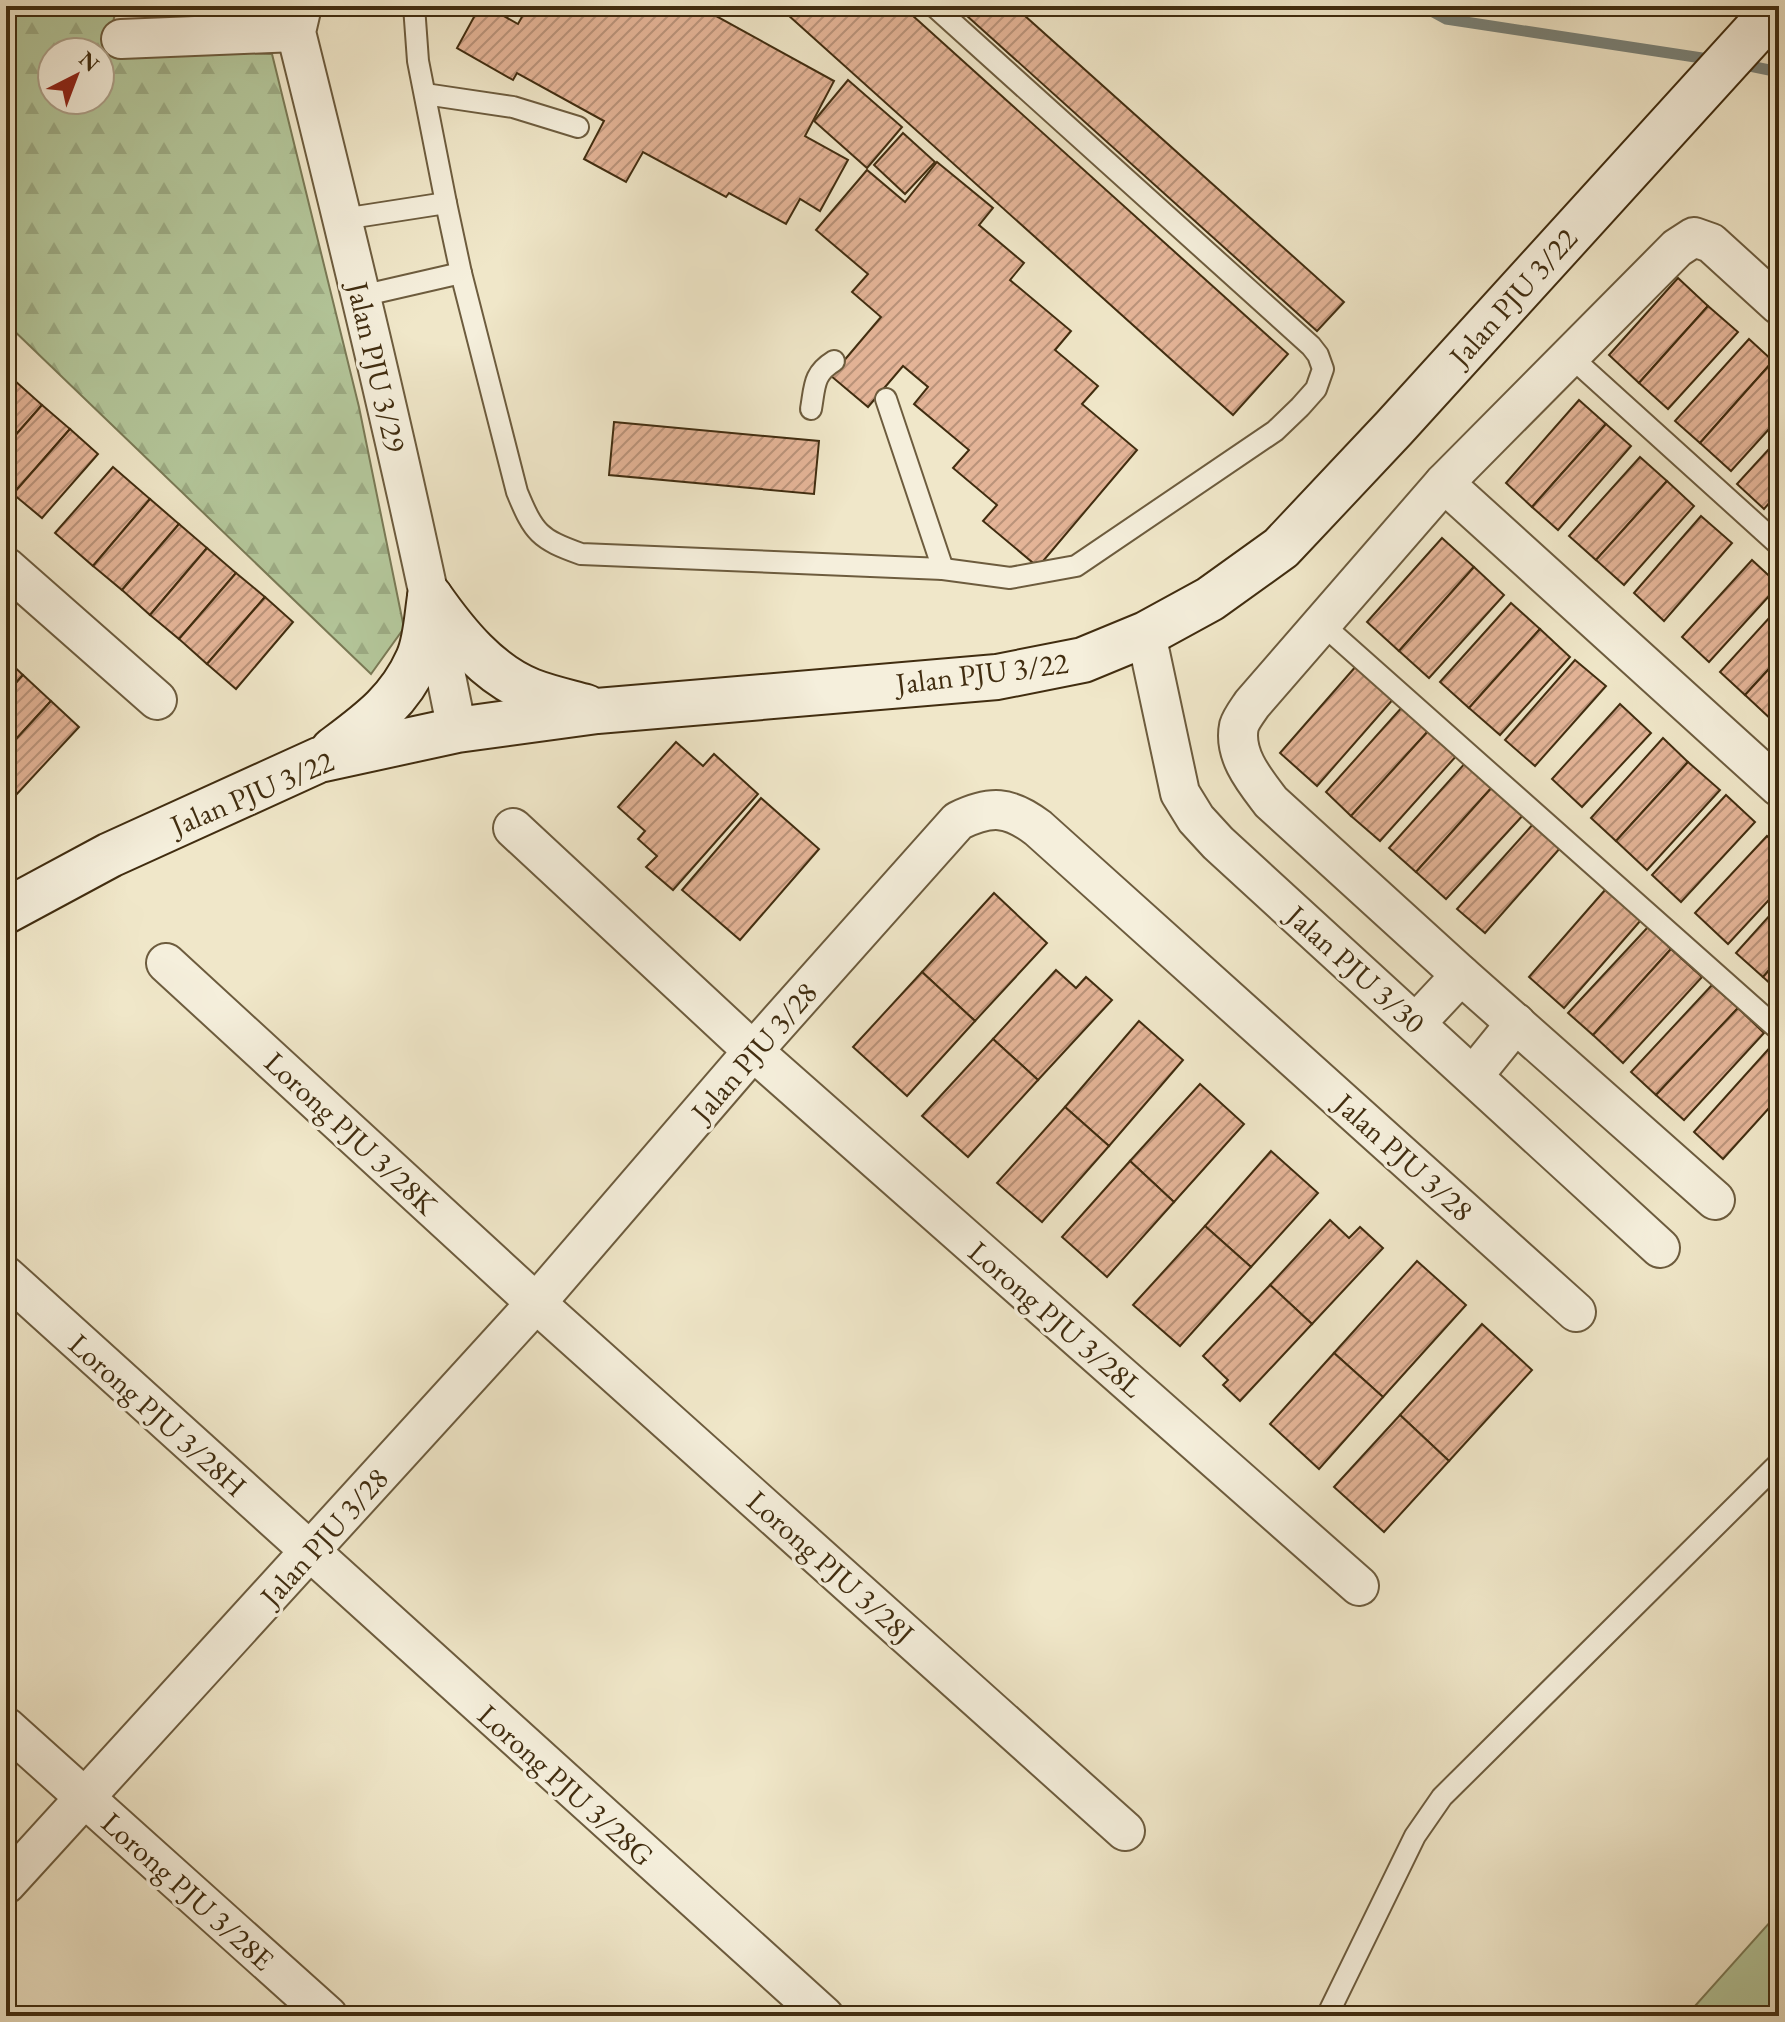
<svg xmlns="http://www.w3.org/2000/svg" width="1785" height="2022" font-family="'EB Garamond',serif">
	<defs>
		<pattern id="forest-firs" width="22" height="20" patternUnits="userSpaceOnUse" patternTransform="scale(2)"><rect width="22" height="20" fill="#b4c79b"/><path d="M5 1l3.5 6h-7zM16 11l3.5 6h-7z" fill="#9cab84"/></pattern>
		<pattern id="building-hatch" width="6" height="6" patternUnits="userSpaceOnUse" patternTransform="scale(2)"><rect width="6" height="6" fill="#e4b497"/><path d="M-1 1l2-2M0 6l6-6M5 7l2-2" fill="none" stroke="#ba937a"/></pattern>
	</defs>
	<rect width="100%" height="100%" fill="#f0e7c9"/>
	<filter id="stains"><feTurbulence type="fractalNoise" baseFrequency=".0025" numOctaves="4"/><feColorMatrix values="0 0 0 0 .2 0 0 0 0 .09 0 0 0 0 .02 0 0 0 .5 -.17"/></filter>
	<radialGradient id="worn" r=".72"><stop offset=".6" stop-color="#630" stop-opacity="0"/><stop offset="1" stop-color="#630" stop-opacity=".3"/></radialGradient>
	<!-- green -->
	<path fill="#b4c79b" stroke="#7a7a56" stroke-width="2" d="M1779,1912V2016H1686Z"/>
	<!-- forest -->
	<path fill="url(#forest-firs)" stroke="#7a7a56" stroke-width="2" fill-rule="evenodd" d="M6,6H117L107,46L272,54L359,407L404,628L371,674L6,323ZM52,52H100V100H52Z"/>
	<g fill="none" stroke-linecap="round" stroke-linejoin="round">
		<!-- stream -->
		<g stroke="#7a837a" stroke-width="11">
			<path d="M1422,6L1446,19L1715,60"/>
			<path d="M1740,64L1779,72"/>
		</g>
	</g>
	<!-- building -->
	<g fill="url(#building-hatch)" stroke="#412d10" stroke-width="2">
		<path d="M480,6H486L518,24L528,6H698L834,81L805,136L848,160L820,211L800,199L786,224L729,193L726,197L643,152L626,182L584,159L604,121L517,73L513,80L457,48Z"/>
		<path d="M778,6H902L1288,354L1233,415Z"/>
		<path d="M956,6H1014L1344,302L1317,331Z"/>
		<path d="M848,80L902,127L867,168L814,121Z"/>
		<path d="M903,133L935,162L905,194L874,165Z"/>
		<path d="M937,162L993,208L979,225L1024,263L1010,280L1071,331L1055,350L1098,386L1082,404L1137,450L1038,567L983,521L997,505L953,468L969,450L914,404L928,387L903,366L868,407L831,376L881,317L852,292L868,274L816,230L867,170L905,202Z"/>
		<path d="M1678,278L1708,306L1639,383L1609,355Z"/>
		<path d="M1708,306L1738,332L1668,409L1639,383Z"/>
		<path d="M1749,339L1773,361L1700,443L1675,421Z"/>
		<path d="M1773,361L1779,366V418L1731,471L1700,443Z"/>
		<path d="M6,373L14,380L6,389Z"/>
		<path d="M14,380L42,405L6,446V389Z"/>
		<path d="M1579,400L1606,424L1532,507L1506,483Z"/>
		<path d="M42,405L70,429L13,494L6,487V446Z"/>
		<path d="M614,422L819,441L814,494L609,475Z"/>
		<path d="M1606,424L1631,446L1558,530L1532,507Z"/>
		<path d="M70,429L98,454L42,518L13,494Z"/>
		<path d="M1779,438V492L1764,509L1737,484Z"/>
		<path d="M1640,457L1667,481L1596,560L1569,536Z"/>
		<path d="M113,467L150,499L93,566L55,533Z"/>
		<path d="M1667,481L1694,506L1624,585L1596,560Z"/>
		<path d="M150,499L179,524L122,590L93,566Z"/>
		<path d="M1701,516L1732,543L1664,621L1634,593Z"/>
		<path d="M179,524L207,548L150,615L122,590Z"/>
		<path d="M1442,538L1474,567L1399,651L1367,622Z"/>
		<path d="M207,548L236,573L179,639L150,615Z"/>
		<path d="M1752,560L1779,585L1709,662L1682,637Z"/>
		<path d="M1474,567L1504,595L1429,678L1399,651Z"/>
		<path d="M236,573L265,597L207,664L179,639Z"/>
		<path d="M265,597L293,622L236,689L207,664Z"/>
		<path d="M1511,603L1540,629L1469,708L1440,682Z"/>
		<path d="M1779,607V658L1745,695L1720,672Z"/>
		<path d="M1540,629L1570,657L1500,735L1469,708Z"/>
		<path d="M1779,658V717L1774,722L1745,695Z"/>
		<path d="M6,659L23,675L6,694Z"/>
		<path d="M1575,660L1606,686L1535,766L1505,740Z"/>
		<path d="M1357,665L1395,697L1317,786L1280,753Z"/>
		<path d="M23,675L51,701L6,750V694Z"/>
		<path d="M51,701L79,727L15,796L6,787V750Z"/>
		<path d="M1620,704L1651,733L1582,807L1552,779Z"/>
		<path d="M1404,705L1430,729L1351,816L1326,792Z"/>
		<path d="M1430,729L1458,754L1380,841L1351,816Z"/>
		<path d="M1663,738L1688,762L1616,841L1591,818Z"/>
		<path d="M676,742L703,766L714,754L758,794L673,890L646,867L657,856L638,839L645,831L618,807Z"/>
		<path d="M1467,761L1494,785L1416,872L1389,848Z"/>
		<path d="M1688,762L1720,790L1647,870L1616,841Z"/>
		<path d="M1494,785L1525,813L1446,899L1416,872Z"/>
		<path d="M1726,795L1755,822L1681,902L1652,875Z"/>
		<path d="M761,798L819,849L740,940L682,890Z"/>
		<path d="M1534,823L1561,847L1485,933L1457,909Z"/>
		<path d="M1767,836L1779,847V889L1728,944L1695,913Z"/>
		<path d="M1605,890L1641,920L1564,1008L1529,977Z"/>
		<path d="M994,893L1047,943L975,1021L922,972Z"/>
		<path d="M1779,905V959L1763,977L1736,953Z"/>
		<path d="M1648,927L1671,949L1593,1035L1568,1013Z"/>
		<path d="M1671,949L1702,977L1623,1063L1593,1035Z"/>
		<path d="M1779,959V992L1763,977Z"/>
		<path d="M1056,970L1076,988L1086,977L1112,1000L1038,1080L993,1039Z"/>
		<path d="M922,972L975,1021L907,1096L853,1047Z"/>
		<path d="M1712,985L1738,1008L1656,1095L1631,1072Z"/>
		<path d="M1738,1008L1764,1033L1684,1120L1656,1095Z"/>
		<path d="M1139,1021L1183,1060L1109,1146L1065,1107Z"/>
		<path d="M993,1039L1038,1080L968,1157L922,1116Z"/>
		<path d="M1774,1043L1779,1048V1097L1723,1159L1694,1132Z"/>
		<path d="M1200,1084L1244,1124L1174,1202L1130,1161Z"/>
		<path d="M1065,1107L1109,1146L1042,1222L997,1183Z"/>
		<path d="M1271,1151L1318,1193L1251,1267L1205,1226Z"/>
		<path d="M1130,1161L1174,1202L1107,1277L1062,1237Z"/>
		<path d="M1330,1220L1349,1238L1360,1227L1383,1248L1312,1324L1270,1285Z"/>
		<path d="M1205,1226L1251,1267L1180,1346L1133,1305Z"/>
		<path d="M1417,1261L1466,1305L1383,1397L1334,1353Z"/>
		<path d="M1270,1285L1312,1324L1240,1401L1223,1385L1228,1380L1203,1356Z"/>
		<path d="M1482,1324L1532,1370L1449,1461L1400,1415Z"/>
		<path d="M1334,1353L1383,1397L1319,1469L1270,1424Z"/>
		<path d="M1400,1415L1449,1461L1384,1532L1334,1487Z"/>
	</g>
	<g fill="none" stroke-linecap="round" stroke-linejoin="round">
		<defs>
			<g id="lane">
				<path d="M414,6L418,61L446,203L461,273L517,492C534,533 539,539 581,554L943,569L1010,578L1076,566L1275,431L1300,407L1316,389L1323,369L1318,355L1311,346L934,6"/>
				<path d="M425,94L513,107L578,127"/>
				<path d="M343,219L446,203"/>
				<path d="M361,296L461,273"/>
				<path d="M1570,356L1779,545"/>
				<path d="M886,399L943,569"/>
				<path d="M811,409C815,386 813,374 834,361"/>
				<path d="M1321,623L1779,1030"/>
				<path d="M1327,2016L1415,1836L1442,1797L1779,1463"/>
			</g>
			<g id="street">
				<path d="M302,6L296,32C354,264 410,496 457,730"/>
				<path d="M121,39L296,32"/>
				<path d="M1444,483L1779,787"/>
				<path d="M6,567L157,700"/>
				<path d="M1146,634L1180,793L1196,819L1218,843L1660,1248"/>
				<path d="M513,828L753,1051L1359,1586"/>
				<path d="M166,963L536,1303L1125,1831"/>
				<path d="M1416,1023L1461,975"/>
				<path d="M1473,1076L1516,1023"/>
				<path d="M1715,1200L1461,975L1271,802C1255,781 1233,755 1239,726C1241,719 1248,710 1252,704L1444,483L1677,248L1694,237L1711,243L1779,305"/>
				<path d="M6,1276L824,2016"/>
				<path d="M6,1727L328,2016"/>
				<path d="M6,1884L536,1303L753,1051L958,821C991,805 1009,806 1038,828L1576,1312"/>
			</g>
			<g id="secondary">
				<path d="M430,597C456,634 488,674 531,691C549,698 568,702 586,707"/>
				<path d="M333,750C369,723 399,702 418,659C426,641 427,616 430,597"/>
				<path d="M6,911L110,855L319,760L457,730L597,711L997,677L1083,660L1146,634L1210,599L1281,548L1394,428L1778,6"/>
			</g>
		</defs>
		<!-- lane casing -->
		<use href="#lane" stroke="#6d5c3e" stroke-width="24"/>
		<!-- street casing -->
		<use href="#street" stroke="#6d5c3e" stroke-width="42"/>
		<!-- secondary casing -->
		<use href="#secondary" stroke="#412d10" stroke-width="48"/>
		<!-- lane -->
		<use href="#lane" stroke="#f5efdc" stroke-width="20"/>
		<!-- street -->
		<use href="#street" stroke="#f5efdc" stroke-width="38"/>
		<!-- secondary -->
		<use href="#secondary" stroke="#f5efdc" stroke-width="44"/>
	</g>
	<g text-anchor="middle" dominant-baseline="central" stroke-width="7" stroke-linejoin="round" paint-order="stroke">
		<!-- street labels -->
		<g font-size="30" fill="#412d10" stroke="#f5efdc">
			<text transform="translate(1513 297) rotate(-48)">Jalan PJU 3/22</text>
			<text transform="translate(377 367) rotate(77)">Jalan PJU 3/29</text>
			<text transform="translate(982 673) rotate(-7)">Jalan PJU 3/22</text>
			<text transform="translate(252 793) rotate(-23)">Jalan PJU 3/22</text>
			<text transform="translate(1356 969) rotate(42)">Jalan PJU 3/30</text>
			<text transform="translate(754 1052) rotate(-49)">Jalan PJU 3/28</text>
			<text transform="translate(351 1133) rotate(43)">Lorong PJU 3/28K</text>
			<text transform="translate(1404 1157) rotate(42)">Jalan PJU 3/28</text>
			<text transform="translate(1056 1319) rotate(41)">Lorong PJU 3/28L</text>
			<text transform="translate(158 1415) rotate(42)">Lorong PJU 3/28H</text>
			<text transform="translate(324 1537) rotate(-48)">Jalan PJU 3/28</text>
			<text transform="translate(831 1567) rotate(42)">Lorong PJU 3/28J</text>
			<text transform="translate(566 1785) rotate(42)">Lorong PJU 3/28G</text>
			<text transform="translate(188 1891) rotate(42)">Lorong PJU 3/28E</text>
		</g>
	</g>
	<!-- margin -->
	<rect width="1785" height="2022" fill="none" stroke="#f0e7c9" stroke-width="32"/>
	<rect x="8" y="8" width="1769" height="2006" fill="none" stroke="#412d10" stroke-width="4"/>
	<rect x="16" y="16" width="1753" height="1990" fill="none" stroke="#412d10" stroke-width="2"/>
	<!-- north arrow -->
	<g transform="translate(76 76) rotate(42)"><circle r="38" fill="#f5efdc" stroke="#ada18a" stroke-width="2"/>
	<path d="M0-6L14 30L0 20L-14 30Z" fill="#8f2418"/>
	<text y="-12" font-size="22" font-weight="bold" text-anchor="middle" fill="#412d10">N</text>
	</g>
	<rect width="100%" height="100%" filter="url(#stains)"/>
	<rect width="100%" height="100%" fill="url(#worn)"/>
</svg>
